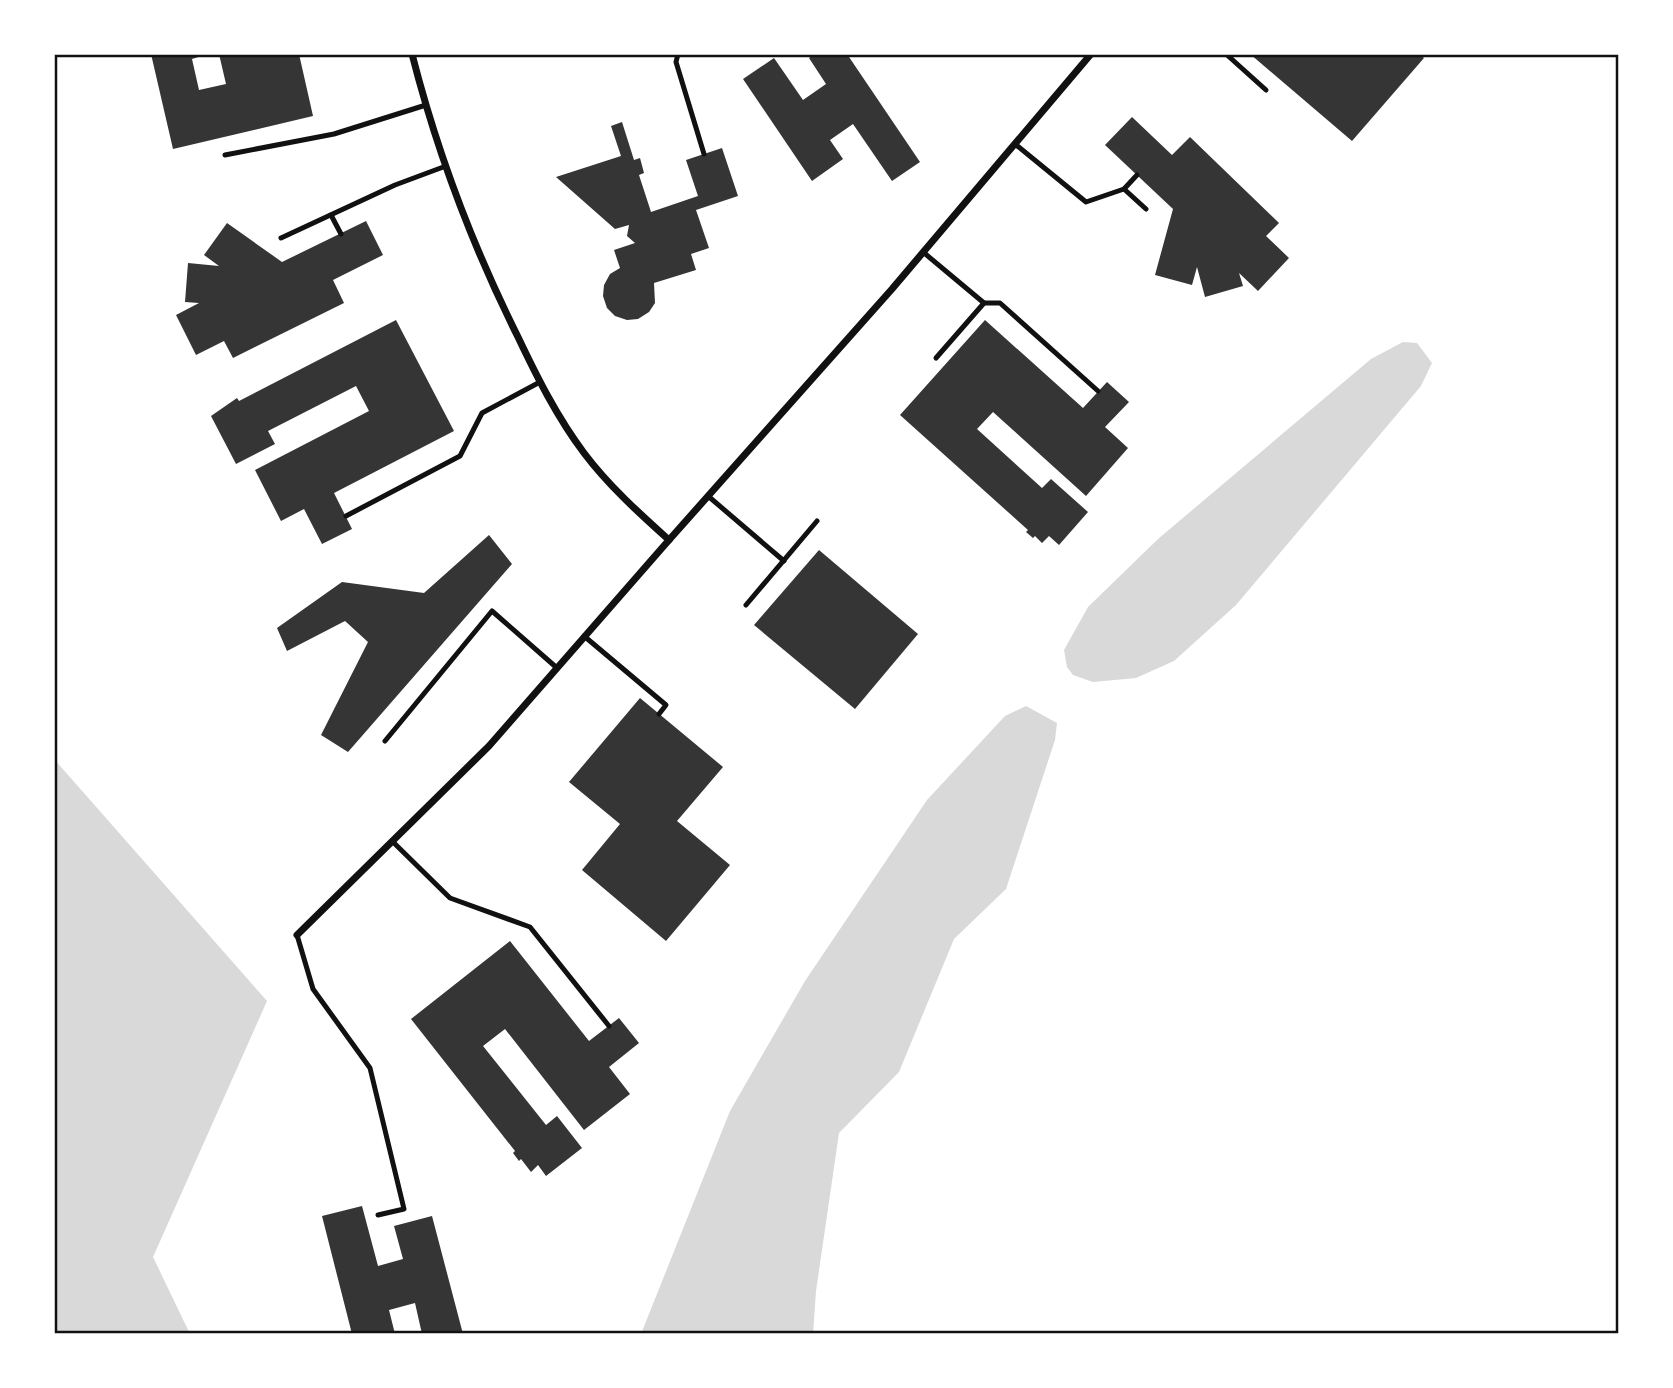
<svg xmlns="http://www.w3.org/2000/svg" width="1673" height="1388" font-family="Overpass,sans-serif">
	<rect width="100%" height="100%" fill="#fff"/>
	<!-- water -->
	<g fill="#d9d9d9">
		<path d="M1403,342L1417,343L1432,363L1421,386L1236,605L1174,661L1136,678L1093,682L1073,675L1067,667L1064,650L1088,607L1158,539L1371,359Z"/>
		<path d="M1026,706L1057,723L1055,740L1006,889L954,939L899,1072L839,1133L816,1291L813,1334H641L730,1111L805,981L927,800L1005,716Z"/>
		<path d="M54,759L267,1001L153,1257L190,1334H54Z"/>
	</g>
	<!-- building -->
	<g fill="#353535">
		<path d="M151,54H208L192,59L199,90L226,84L219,54H299L313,116L173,149Z"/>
		<path d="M814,54H847L920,162L892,181L853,124L830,140L843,159L812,181L743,79L774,58L803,100L826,84L809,58Z"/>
		<path d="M1250,54H1419L1424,58L1352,141Z"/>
		<path d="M1132,117L1172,155L1190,137L1279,223L1266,236L1289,258L1258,291L1239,273L1243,286L1205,297L1197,267L1192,285L1155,275L1173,209L1105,145Z"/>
		<path d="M622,122L634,160L640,158L644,173L639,175L651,212L698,196L686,160L722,148L738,196L696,210L709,248L691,254L696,270L654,283L655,303L649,312L638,319L627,320L615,316L607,308L603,296L604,285L610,274L620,268L614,250L635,243L627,236L629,225L615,229L556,177L621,156L611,126Z"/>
		<path d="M366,221L383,255L333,280L344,303L233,358L224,341L196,355L176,315L199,303L185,302L188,263L219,266L204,255L227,223L282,262Z"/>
		<path d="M396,320L454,431L334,493L352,529L322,544L304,509L281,521L255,470L369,411L356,386L268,431L275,444L236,464L211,416L237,398L239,401Z"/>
		<path d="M985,320L1083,408L1107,382L1129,402L1105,427L1128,448L1086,496L993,412L977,429L1042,488L1051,479L1088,512L1059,545L1049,536L1042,543L1035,536L1033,538L1026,532L1028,530L900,415Z"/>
		<path d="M489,535L512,564L348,752L321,735L368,642L345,621L287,651L277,628L342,582L424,593Z"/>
		<path d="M819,550L918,634L855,709L754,625Z"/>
		<path d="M640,698L723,767L677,821L730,865L666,941L582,870L620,824L569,782Z"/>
		<path d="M510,941L589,1041L619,1018L639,1043L609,1067L630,1094L584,1130L505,1029L483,1046L546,1125L557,1116L582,1148L546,1176L538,1165L531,1172L521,1159L519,1161L513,1153L515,1151L411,1019Z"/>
		<path d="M362,1206L378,1266L403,1259L394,1226L432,1216L463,1334H422L415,1303L389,1310L395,1334H352L322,1216Z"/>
	</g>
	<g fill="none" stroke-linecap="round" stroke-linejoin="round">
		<!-- service -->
		<g stroke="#111" stroke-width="5">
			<path d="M678,54L676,62L704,154"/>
			<path d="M1226,54L1266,90"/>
			<path d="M1015,144L1086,202L1124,189L1146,209"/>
			<path d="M225,155L334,134L426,105"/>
			<path d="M1124,189L1137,175"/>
			<path d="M331,215L341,234"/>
			<path d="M281,238L395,185L446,166"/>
			<path d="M923,252L984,303H1000L1098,391"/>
			<path d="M936,358L984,303"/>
			<path d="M708,496L784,561"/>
			<path d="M346,516L460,456L482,413L540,382"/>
			<path d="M746,605L817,521"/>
			<path d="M584,636L666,705L659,714"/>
			<path d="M385,741L492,611L557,668"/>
			<path d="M393,842L450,898L530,927L609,1026"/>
			<path d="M297,935L313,989L370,1068L404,1209L378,1215"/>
		</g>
		<!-- minor -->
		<g stroke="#111" stroke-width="7">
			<path d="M669,540L892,289L1091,54"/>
			<path d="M297,935L489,746L669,540C639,513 608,485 584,453C557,417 537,377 518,337C473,247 437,152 412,54"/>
		</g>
	</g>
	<!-- border -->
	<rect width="1673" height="1388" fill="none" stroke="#ffffff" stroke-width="112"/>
	<rect x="56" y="56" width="1561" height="1276" fill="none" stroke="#111" stroke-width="2.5"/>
</svg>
